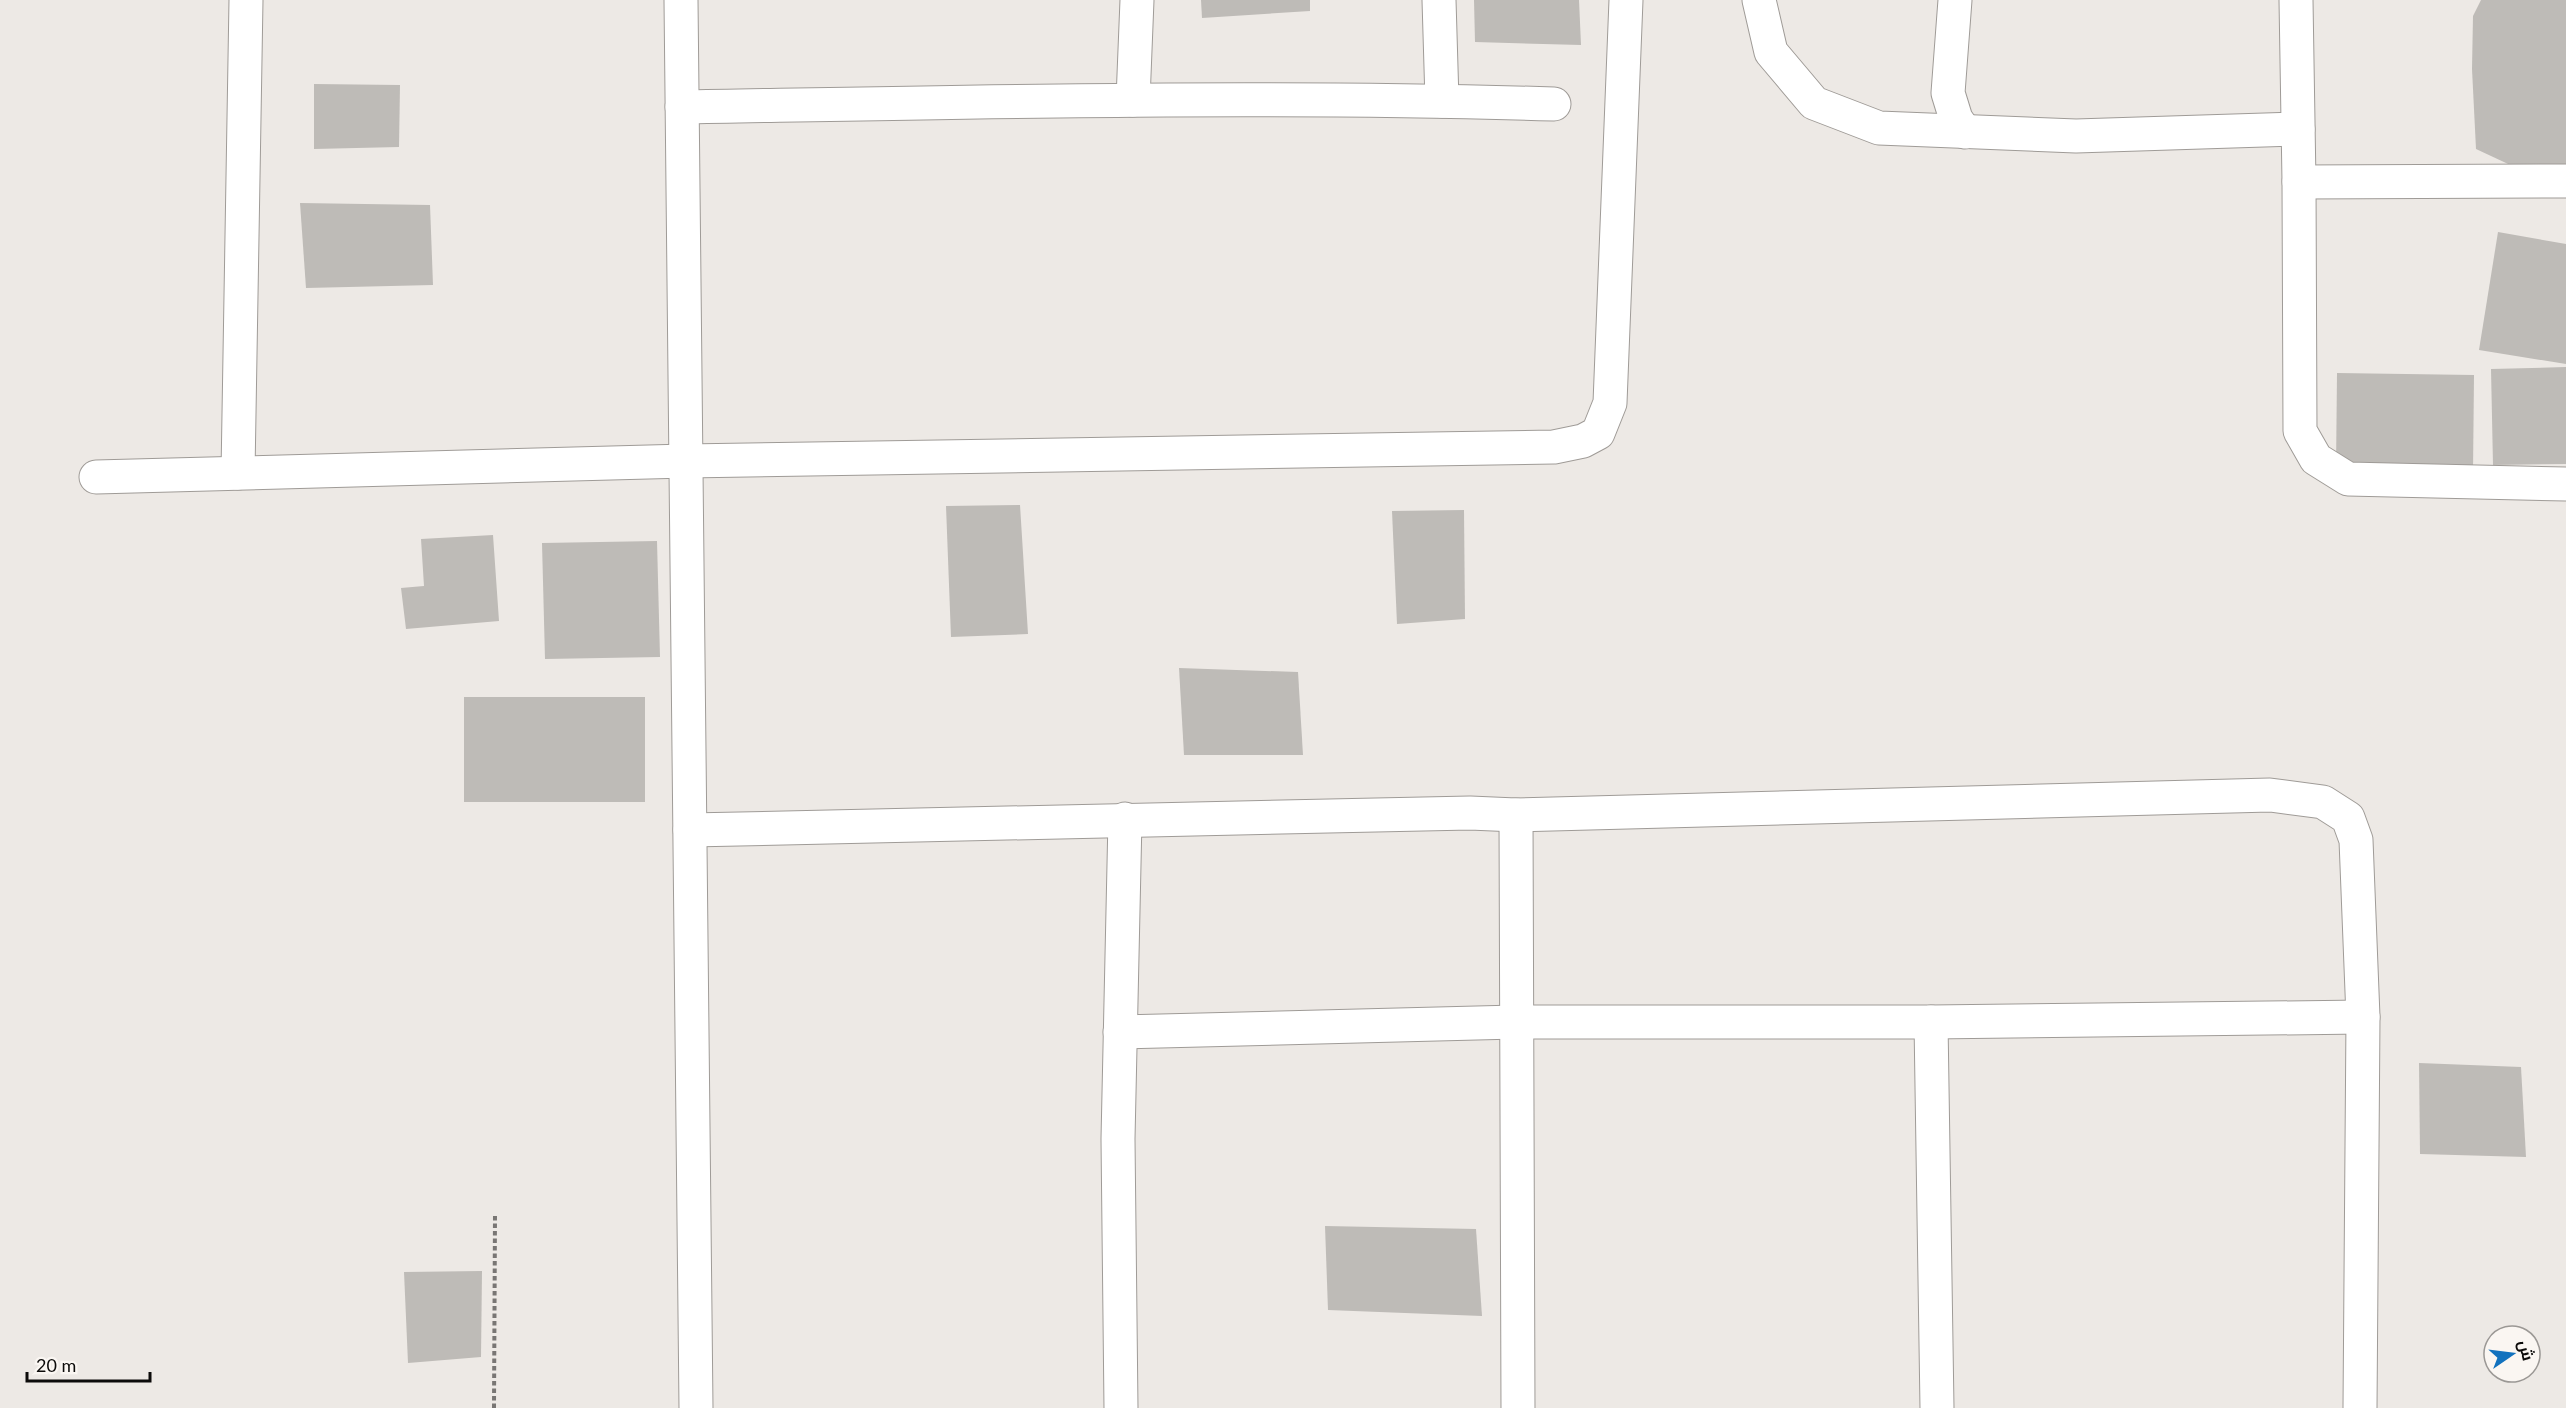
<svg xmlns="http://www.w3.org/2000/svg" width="2566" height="1408" font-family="Lato,Cairo,sans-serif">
	<rect width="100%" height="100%" fill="#ede9e5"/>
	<!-- building -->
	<g fill="#bebbb7">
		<path d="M1201,0H1310V11L1202,18Z"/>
		<path d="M1474,0H1579L1581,45L1475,42Z"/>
		<path d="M2481,0H2566V173L2521,170L2476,149L2472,69L2473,16Z"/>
		<path d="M314,84L400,85L399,147L314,149Z"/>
		<path d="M300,203L430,205L433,285L306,288Z"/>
		<path d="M2498,232L2566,244V364L2479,350Z"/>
		<path d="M2566,367V464L2493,465L2491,369Z"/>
		<path d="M2337,373L2474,375L2473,472L2336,470Z"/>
		<path d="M1020,505L1028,634L951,637L946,506Z"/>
		<path d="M1464,510L1465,619L1397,624L1392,511Z"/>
		<path d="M493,535L499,621L406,629L401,588L424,586L421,539Z"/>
		<path d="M657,541L660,657L545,659L542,543Z"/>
		<path d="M1179,668L1298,672L1303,755H1184Z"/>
		<rect x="464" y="697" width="181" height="105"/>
		<path d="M2419,1063L2521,1067L2526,1157L2420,1154Z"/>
		<path d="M1325,1226L1476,1229L1482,1316L1328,1310Z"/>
		<path d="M482,1271L481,1357L408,1363L404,1272Z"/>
	</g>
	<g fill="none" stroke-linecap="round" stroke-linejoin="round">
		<defs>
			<g id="street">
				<path d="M681,0L696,1408"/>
				<path d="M1439,0L1442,101"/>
				<path d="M1759,0L1771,52L1814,103L1879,128L2076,136L2298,129"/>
				<path d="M1955,0L1948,93L1956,119L1965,132"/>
				<path d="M2296,0L2299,182L2300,431L2316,459L2348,479L2566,484"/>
				<path d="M1133,100L1137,0"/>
				<path d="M682,107C973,102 1263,95 1554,104"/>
				<path d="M2299,182L2566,181"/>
				<path d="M238,473L246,0"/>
				<path d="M96,477L686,461L1554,447L1583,441L1598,433L1610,403L1626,0"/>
				<path d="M1516,815L1518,1408"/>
				<path d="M690,830L1470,813L1516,815L2270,795L2323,802L2348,818L2356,840L2363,1017L2360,1408"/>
				<path d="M1931,1022L1937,1408"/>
				<path d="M1120,1032L1516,1022H1931L2363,1017"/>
				<path d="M1121,1408L1118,1139L1125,819"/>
			</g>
		</defs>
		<!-- street casing -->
		<use href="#street" stroke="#9f9b97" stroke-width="35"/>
		<!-- path -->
		<path stroke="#797674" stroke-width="4" stroke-dasharray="4.5 3" stroke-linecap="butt" d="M494,1408L495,1215"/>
		<!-- street -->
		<use href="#street" stroke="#fff" stroke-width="33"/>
	</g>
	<!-- north arrow -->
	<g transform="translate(2512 1354) rotate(76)"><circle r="28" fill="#faf6f2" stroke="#9b9895" stroke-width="1.5"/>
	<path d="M0-4.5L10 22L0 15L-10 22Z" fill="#1272be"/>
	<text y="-9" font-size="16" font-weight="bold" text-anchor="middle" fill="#0c0b0a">ش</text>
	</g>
	<!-- scale -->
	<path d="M27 1372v9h123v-9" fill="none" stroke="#0c0b0a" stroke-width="3"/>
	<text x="36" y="1372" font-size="18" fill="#0c0b0a" stroke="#faf6f2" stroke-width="4.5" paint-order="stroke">20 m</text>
</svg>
